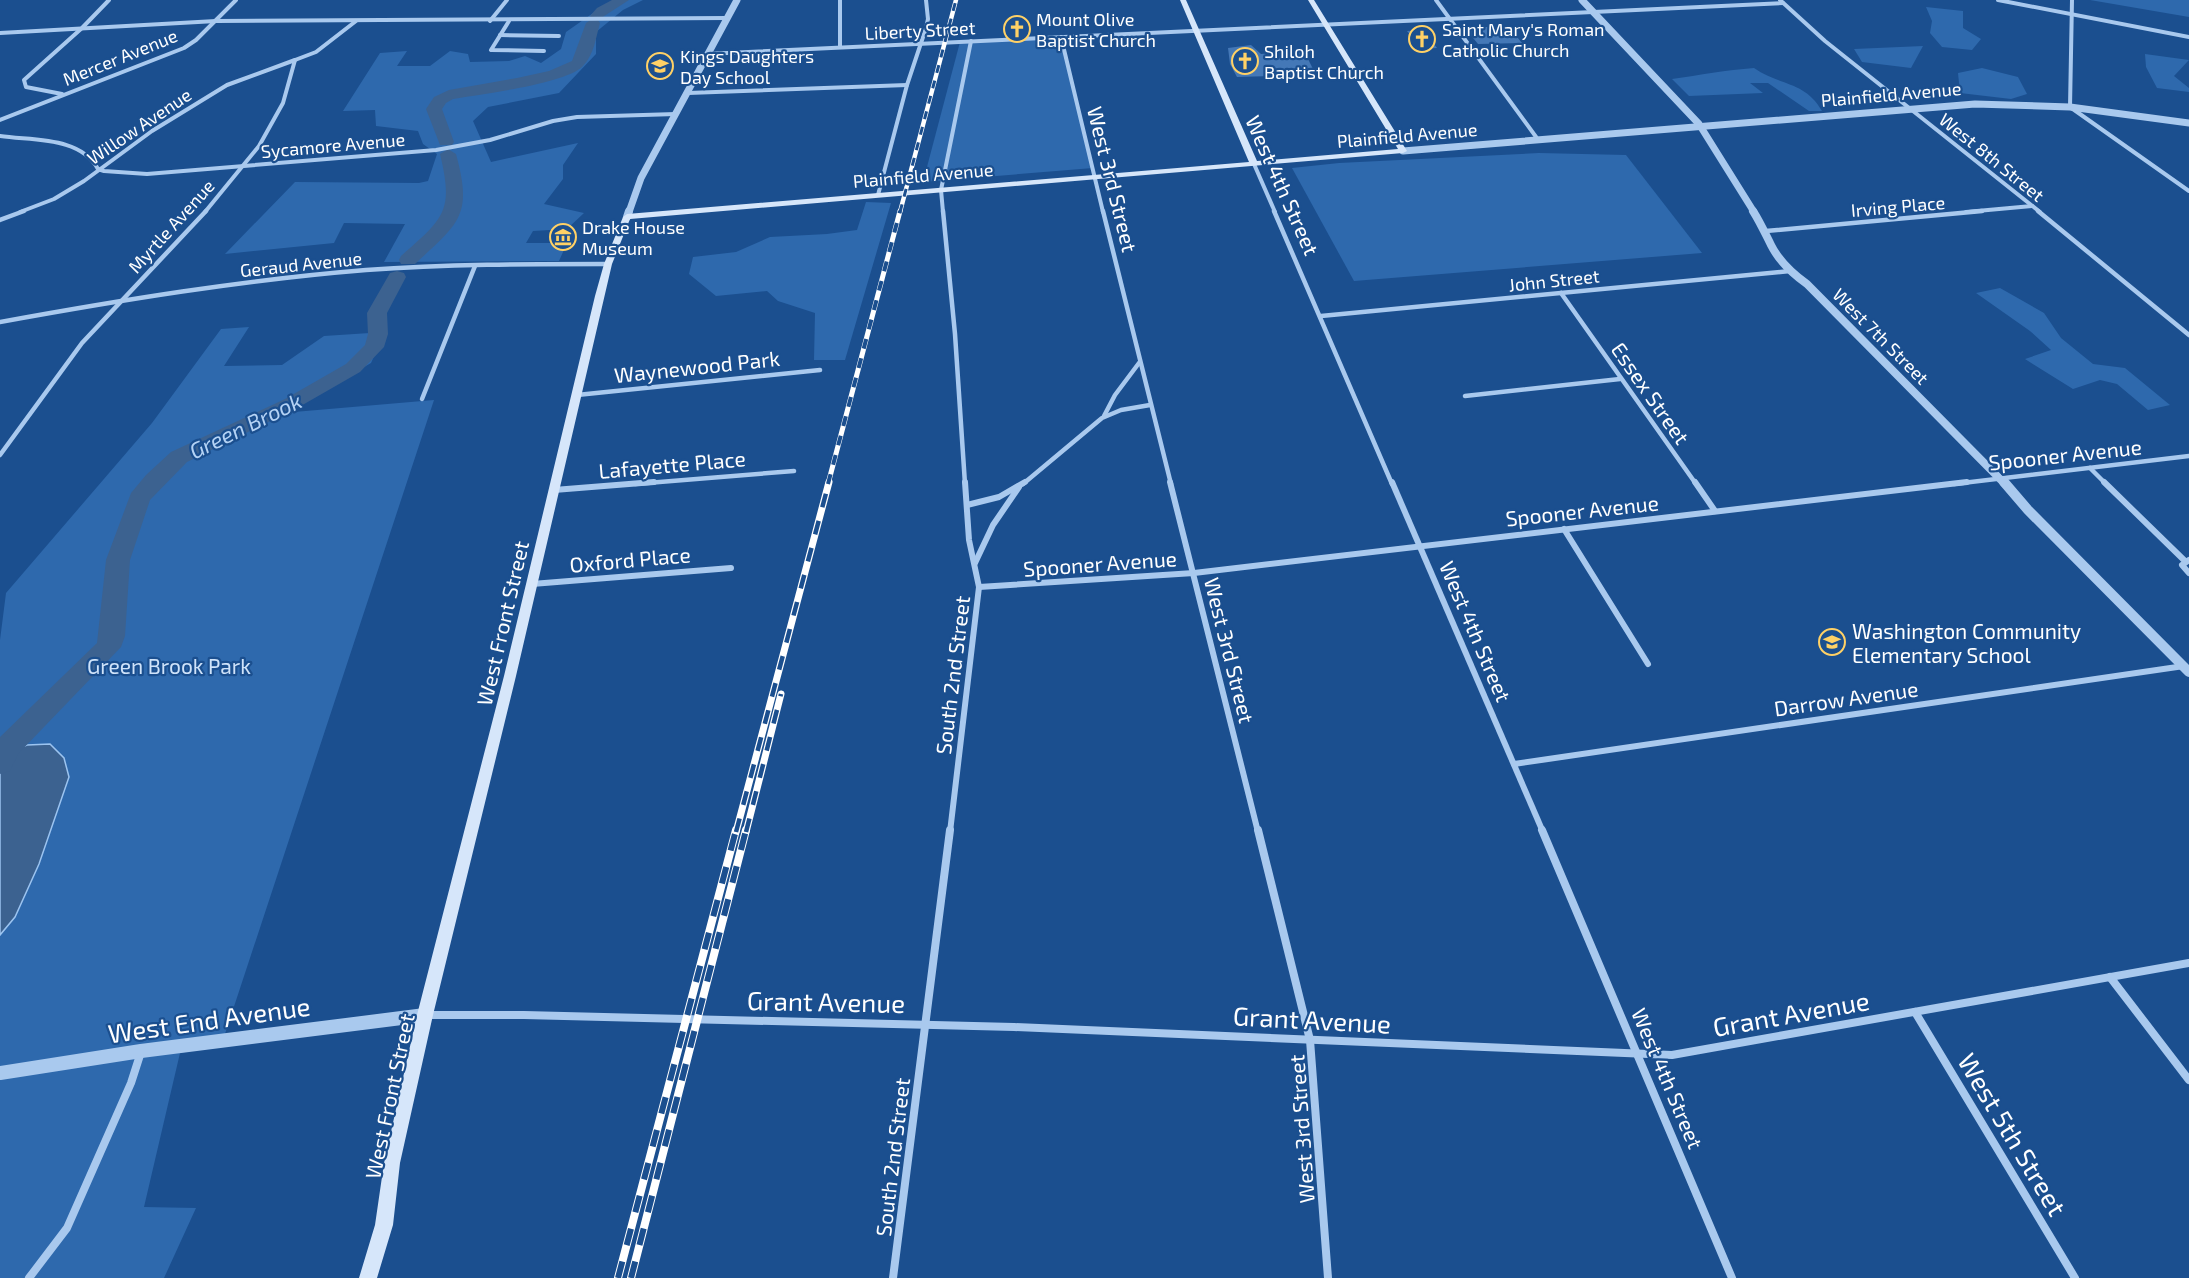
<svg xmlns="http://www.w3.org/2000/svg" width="2189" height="1278" font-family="'Exo 2',sans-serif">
	<rect width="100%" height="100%" fill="#1b4f8f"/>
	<!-- green -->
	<g fill="#2e69ad">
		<path d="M615,0H643L623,10L596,32V54L559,93L488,107L473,121L491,162L578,143L563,165V179L544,204L584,213L567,229L533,231L526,243H567L559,261L384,262L405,224L344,223L334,243L225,254L295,182L419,183L428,181L437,154L423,144L418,131L376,126L375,110L343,111L380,53L407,51L397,66H430L450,51L468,54L470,62L509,61L525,56L541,63L561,49L566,32L596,11Z"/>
		<path d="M2090,0H2189V17Z"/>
		<path d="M1926,7L1963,11V28L1981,39L1972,50L1942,47L1930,33L1932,21Z"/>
		<path d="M1060,38L1093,168L923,182L960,42Z"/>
		<path d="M1923,46L1911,68L1862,62L1854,49Z"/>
		<path d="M2145,54L2189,60L2174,76L2189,88V92L2157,88L2146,67Z"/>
		<path d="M1754,68C1780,86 1805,81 1822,111H1809L1768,83H1750L1763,93L1689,96L1672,79C1700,75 1726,70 1754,68Z"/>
		<path d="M1982,68L2018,77L2027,94L2011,99L1960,93L1958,73Z"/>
		<path d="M1539,153L1626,155L1702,253L1354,281L1292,168L1339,163Z"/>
		<path d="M866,202L891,203L845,360H814L815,313L778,301L767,291L716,296L689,274L693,257L736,252L770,237L827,234L857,230Z"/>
		<path d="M2000,288L2044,313L2061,338L2093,364L2125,368L2170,405L2148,410L2117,384L2100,380L2073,389L2025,359L2051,350L2030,331L1976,293Z"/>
		<path d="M249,327L224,366L282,365L324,336L385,332L371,363L299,405L294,412L434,400L221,1046L180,1053L144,1207L196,1208L164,1278H0V640L6,593L152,423L221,329Z"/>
	</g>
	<!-- water -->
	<path fill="#3c6290" stroke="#9cc4f0" stroke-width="1.5" d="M50,744L64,758L69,777L39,864L15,917L0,935V756L27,745Z"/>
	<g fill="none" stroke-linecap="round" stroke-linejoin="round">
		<!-- river -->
		<g fill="#3c6290" fill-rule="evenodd">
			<path d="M612,0H629L598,20L600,23C596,37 594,55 583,66C566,84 481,94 453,99L446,103L442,109L454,142L452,145H440L426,109L434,97L449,90L517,78L549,71L572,61L586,23L592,19L590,16L597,8Z"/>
			<path d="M448,149L456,154C473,216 459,223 415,264H401L399,260L401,256C444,218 454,212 440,154Z"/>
			<path d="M397,271L404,273L406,277L387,313L388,334L384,347L360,372L299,407L187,462L150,500L130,560L125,636L121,647L18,754L10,771L0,774V737L97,643L106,560L131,493L146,475L171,452L285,399L346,364L365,345L368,334L367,313L390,273Z"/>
		</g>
	</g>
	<!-- building -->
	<g fill="#4478b7">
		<path d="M1508,26L1522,43L1478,44L1465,28Z"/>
		<path d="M1423,30L1437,48L1422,49L1407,31Z"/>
		<path d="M1251,45L1261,54L1304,51L1316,75L1237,77L1230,64L1228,48Z"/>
	</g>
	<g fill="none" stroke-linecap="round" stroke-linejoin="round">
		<!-- minor-far3 -->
		<g stroke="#a9c9ee" stroke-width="4">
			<path d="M840,0V47"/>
			<path d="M1436,0L1539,141"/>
			<path d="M1780,0L1825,41L2040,212"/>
			<path d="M1998,0L2189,37"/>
			<path d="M2072,0L2070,107L2189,191"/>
			<path d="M490,21L507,0"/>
			<path d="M509,21L491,50L544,51"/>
			<path d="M0,33L216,21L728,18"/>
			<path d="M500,35L559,36"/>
			<path d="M1061,37L1103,212"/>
			<path d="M706,54L1783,3"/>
			<path d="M688,93L907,85"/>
			<path d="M62,94L26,87L24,80L82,28L109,0"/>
			<path d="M0,120L184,48L196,40L236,0"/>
			<path d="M0,136C32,141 80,136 98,169L104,171L147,174L436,150L490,140L553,121L577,117L676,114"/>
			<path d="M1254,164L1275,212"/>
			<path d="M878,195L907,85L926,28L928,19L926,0"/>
			<path d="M20,212L54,199L84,181L152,131L227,85L295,60"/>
			<path d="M205,212L259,146L283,103L295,60L316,52L356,21"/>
			<path d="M943,212L941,190L971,41"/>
			<path d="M1966,212L2032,206"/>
		</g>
		<!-- minor-far2 -->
		<g stroke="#a9c9ee" stroke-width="4.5">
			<path d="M943,211L955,334L965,484"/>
			<path d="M1103,211L1171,484"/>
			<path d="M1274,211L1392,484"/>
			<path d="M2038,211L2189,335"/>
			<path d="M0,220L24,211"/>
			<path d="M1766,231L1982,211"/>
			<path d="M1561,293L1696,484"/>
			<path d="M1321,316L1790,271"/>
			<path d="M0,322C121,300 243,280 366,270C447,264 527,264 608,264"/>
			<path d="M577,395L820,370"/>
			<path d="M1465,396L1620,379"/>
			<path d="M422,399L475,266"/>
			<path d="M1104,416L1115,395L1139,363"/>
			<path d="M0,455L82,343L206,211"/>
			<path d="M2090,468L2106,484"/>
			<path d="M635,484L794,471"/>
			<path d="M1023,484L1102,418L1121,410L1150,405"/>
			<path d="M1954,484L2189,456"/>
		</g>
		<!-- minor-far1 -->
		<g stroke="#a9c9ee" stroke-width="6">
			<path d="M1170,482L1258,832"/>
			<path d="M1392,482L1543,832"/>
			<path d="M1695,482L1715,511"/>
			<path d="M2104,482L2185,561"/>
			<path d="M554,490L654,482"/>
			<path d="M967,505L999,497L1025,482"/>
			<path d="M1564,529L1648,664"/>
			<path d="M2189,560L2182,565L2189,573"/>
			<path d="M975,563L993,525L1019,487"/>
			<path d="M532,584L731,568"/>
			<path d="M979,587L1194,573L1967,482"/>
			<path d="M1514,764L2184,666"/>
			<path d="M950,832L979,587L969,540L965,482"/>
		</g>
		<!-- minor -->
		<g stroke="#a9c9ee" stroke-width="8">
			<path d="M1258,830L1310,1040L1328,1278"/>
			<path d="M1542,830L1732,1278"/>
			<path d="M2110,977L2189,1080"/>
			<path d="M1915,1012L2075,1278"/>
			<path d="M426,1015H524L1014,1027L1672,1055L2189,963"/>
			<path d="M29,1278L67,1228L131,1083L141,1052"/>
			<path d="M893,1278L950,830"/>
		</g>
		<!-- tertiary-far3 -->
		<g stroke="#a9c9ee" stroke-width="7">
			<path d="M1582,0L1699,124L1754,212"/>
			<path d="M1403,151L1975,104L2070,107L2189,123"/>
			<path d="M629,212L641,178L737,0"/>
		</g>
		<!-- tertiary-far2 -->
		<g stroke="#a9c9ee" stroke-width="8">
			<path d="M1753,211C1760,222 1765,233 1771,245C1779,261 1793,274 1807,284L2005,484"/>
			<path d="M627,217L629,211"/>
		</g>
		<!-- tertiary-far1 -->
		<path stroke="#a9c9ee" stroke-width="10" d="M2004,482L2028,510L2189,672"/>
		<!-- tertiary -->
		<path stroke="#a9c9ee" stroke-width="14" d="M0,1073L141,1051L425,1015"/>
		<!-- secondary -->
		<path fill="#d6e6fa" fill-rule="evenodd" d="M1180,0H1186L1257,161L1398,149L1308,0H1314L1407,151L1403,153L630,219L612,264L516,676L433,1015L400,1163L393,1225L377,1278H359L375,1225L384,1163L417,1015L504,676L595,296L604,264L623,217L627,214L1249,162Z"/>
		<defs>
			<path id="rail-far3" d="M900,212L956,0"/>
			<path id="rail-far2" d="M828,484L900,211"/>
			<g id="rail-far1">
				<path d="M736,832L829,482"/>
				<path d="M746,832L781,694"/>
			</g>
			<g id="rail">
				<path d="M618,1278L736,830"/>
				<path d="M631,1278L746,830"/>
			</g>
		</defs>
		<!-- rail-far3 casing -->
		<use href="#rail-far3" stroke="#fff" stroke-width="4.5"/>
		<!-- rail-far2 casing -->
		<use href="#rail-far2" stroke="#fff" stroke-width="5"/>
		<!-- rail-far1 casing -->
		<use href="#rail-far1" stroke="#fff" stroke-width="7"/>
		<!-- rail casing -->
		<use href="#rail" stroke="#fff" stroke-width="8"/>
		<!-- rail-far3 -->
		<use href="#rail-far3" stroke="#1b4f8f" stroke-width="3" stroke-dasharray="8" stroke-linecap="butt"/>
		<!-- rail-far2 -->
		<use href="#rail-far2" stroke="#1b4f8f" stroke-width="4" stroke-dasharray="10" stroke-linecap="butt"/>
		<!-- rail-far1 -->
		<use href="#rail-far1" stroke="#1b4f8f" stroke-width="4.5" stroke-dasharray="14" stroke-linecap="butt"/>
		<!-- rail -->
		<use href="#rail" stroke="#1b4f8f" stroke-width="6" stroke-dasharray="17" stroke-linecap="butt"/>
	</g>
	<!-- icons -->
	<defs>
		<symbol id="church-ring" viewBox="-11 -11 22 22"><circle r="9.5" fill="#1b4f8f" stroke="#ffd166" stroke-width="1.5"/><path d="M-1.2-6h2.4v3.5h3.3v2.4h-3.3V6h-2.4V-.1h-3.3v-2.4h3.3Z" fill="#ffd166"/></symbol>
		<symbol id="school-ring" viewBox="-11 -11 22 22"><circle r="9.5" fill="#1b4f8f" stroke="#ffd166" stroke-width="1.5"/><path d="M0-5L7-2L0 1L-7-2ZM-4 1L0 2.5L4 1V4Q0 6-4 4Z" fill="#ffd166"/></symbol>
		<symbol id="museum-ring" viewBox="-11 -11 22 22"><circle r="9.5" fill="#1b4f8f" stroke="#ffd166" stroke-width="1.5"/><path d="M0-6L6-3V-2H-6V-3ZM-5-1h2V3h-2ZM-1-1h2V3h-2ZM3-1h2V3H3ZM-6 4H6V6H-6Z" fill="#ffd166"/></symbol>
	</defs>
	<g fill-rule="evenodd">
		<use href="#church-ring" x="1002" y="14" width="30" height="30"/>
		<use href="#church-ring" x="1407" y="24" width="30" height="30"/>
		<use href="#church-ring" x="1230" y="46" width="30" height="30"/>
		<use href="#school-ring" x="645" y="51" width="30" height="30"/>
		<use href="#museum-ring" x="548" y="222" width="30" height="30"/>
		<use href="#school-ring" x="1817" y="627" width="30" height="30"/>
	</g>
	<g text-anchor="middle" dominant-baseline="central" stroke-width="4.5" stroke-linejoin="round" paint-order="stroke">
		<!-- far-poi labels -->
		<g font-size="18" fill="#fff" stroke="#1b4f8f" text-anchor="start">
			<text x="1036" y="19">Mount Olive<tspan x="1036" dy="21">Baptist Church</tspan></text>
			<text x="1442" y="29">Saint Mary's Roman<tspan x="1442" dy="21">Catholic Church</tspan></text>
			<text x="1264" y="51">Shiloh<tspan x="1264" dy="21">Baptist Church</tspan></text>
			<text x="680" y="56">Kings Daughters<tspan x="680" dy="21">Day School</tspan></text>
			<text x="582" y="227">Drake House<tspan x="582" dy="21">Museum</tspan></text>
		</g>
		<!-- far-street labels -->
		<g font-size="18" fill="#fff" stroke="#1b4f8f">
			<text transform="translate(920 30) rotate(-3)">Liberty Street</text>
			<text transform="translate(120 57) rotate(-22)">Mercer Avenue</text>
			<text transform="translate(1891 94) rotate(-5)">Plainfield Avenue</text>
			<text transform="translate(139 126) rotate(-34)">Willow Avenue</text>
			<text transform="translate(1407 135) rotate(-5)">Plainfield Avenue</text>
			<text transform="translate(333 145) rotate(-5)">Sycamore Avenue</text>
			<text transform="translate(1992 157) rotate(39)">West 8th Street</text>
			<text transform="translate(923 175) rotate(-5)">Plainfield Avenue</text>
			<text transform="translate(1898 206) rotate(-5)">Irving Place</text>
			<text transform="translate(171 226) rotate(-48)">Myrtle Avenue</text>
			<text transform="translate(301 264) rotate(-6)">Geraud Avenue</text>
			<text transform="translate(1554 280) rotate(-6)">John Street</text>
			<text transform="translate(1881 336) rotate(45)">West 7th Street</text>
		</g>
		<!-- street labels -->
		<g font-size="21" fill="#fff" stroke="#1b4f8f">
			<text transform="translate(1113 179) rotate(76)">West 3rd Street</text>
			<text transform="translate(1283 185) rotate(66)">West 4th Street</text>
			<text transform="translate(697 366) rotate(-6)">Waynewood Park</text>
			<text transform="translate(1651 393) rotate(55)">Essex Street</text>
			<text transform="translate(2065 454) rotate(-6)">Spooner Avenue</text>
			<text transform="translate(672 464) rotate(-5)">Lafayette Place</text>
			<text transform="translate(1582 510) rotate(-6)">Spooner Avenue</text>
			<text transform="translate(630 559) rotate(-5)">Oxford Place</text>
			<text transform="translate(1100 563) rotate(-4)">Spooner Avenue</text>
			<text transform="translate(502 623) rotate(-77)">West Front Street</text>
			<text transform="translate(1476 631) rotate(67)">West 4th Street</text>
			<text transform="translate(1230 650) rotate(76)">West 3rd Street</text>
			<text transform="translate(952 675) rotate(-83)">South 2nd Street</text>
			<text transform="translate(1846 698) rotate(-8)">Darrow Avenue</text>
			<text transform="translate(1668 1078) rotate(67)">West 4th Street</text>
			<text transform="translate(389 1096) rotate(-78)">West Front Street</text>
			<text transform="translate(1301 1129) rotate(-94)">West 3rd Street</text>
			<text transform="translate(892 1157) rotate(-83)">South 2nd Street</text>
		</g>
		<!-- poi labels -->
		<g font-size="21" fill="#fff" stroke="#1b4f8f" text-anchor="start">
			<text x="1852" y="630">Washington Community<tspan x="1852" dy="24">Elementary School</tspan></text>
		</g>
		<!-- park labels -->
		<g font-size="21" fill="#cfe3fa" stroke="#1b4f8f">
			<text x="169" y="665">Green Brook Park</text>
		</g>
		<!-- water labels -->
		<g font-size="22" font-style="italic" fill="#b5d3f5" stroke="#1b4f8f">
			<text transform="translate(245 425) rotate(-26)">Green Brook</text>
		</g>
		<!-- near-street labels -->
		<g font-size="26" fill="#fff" stroke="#1b4f8f">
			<text transform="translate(826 1001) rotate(1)">Grant Avenue</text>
			<text transform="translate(1791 1013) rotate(-10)">Grant Avenue</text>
			<text transform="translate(209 1019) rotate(-8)">West End Avenue</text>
			<text transform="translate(1312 1019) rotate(3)">Grant Avenue</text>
			<text transform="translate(2013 1134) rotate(59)">West 5th Street</text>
		</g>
	</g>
</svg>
